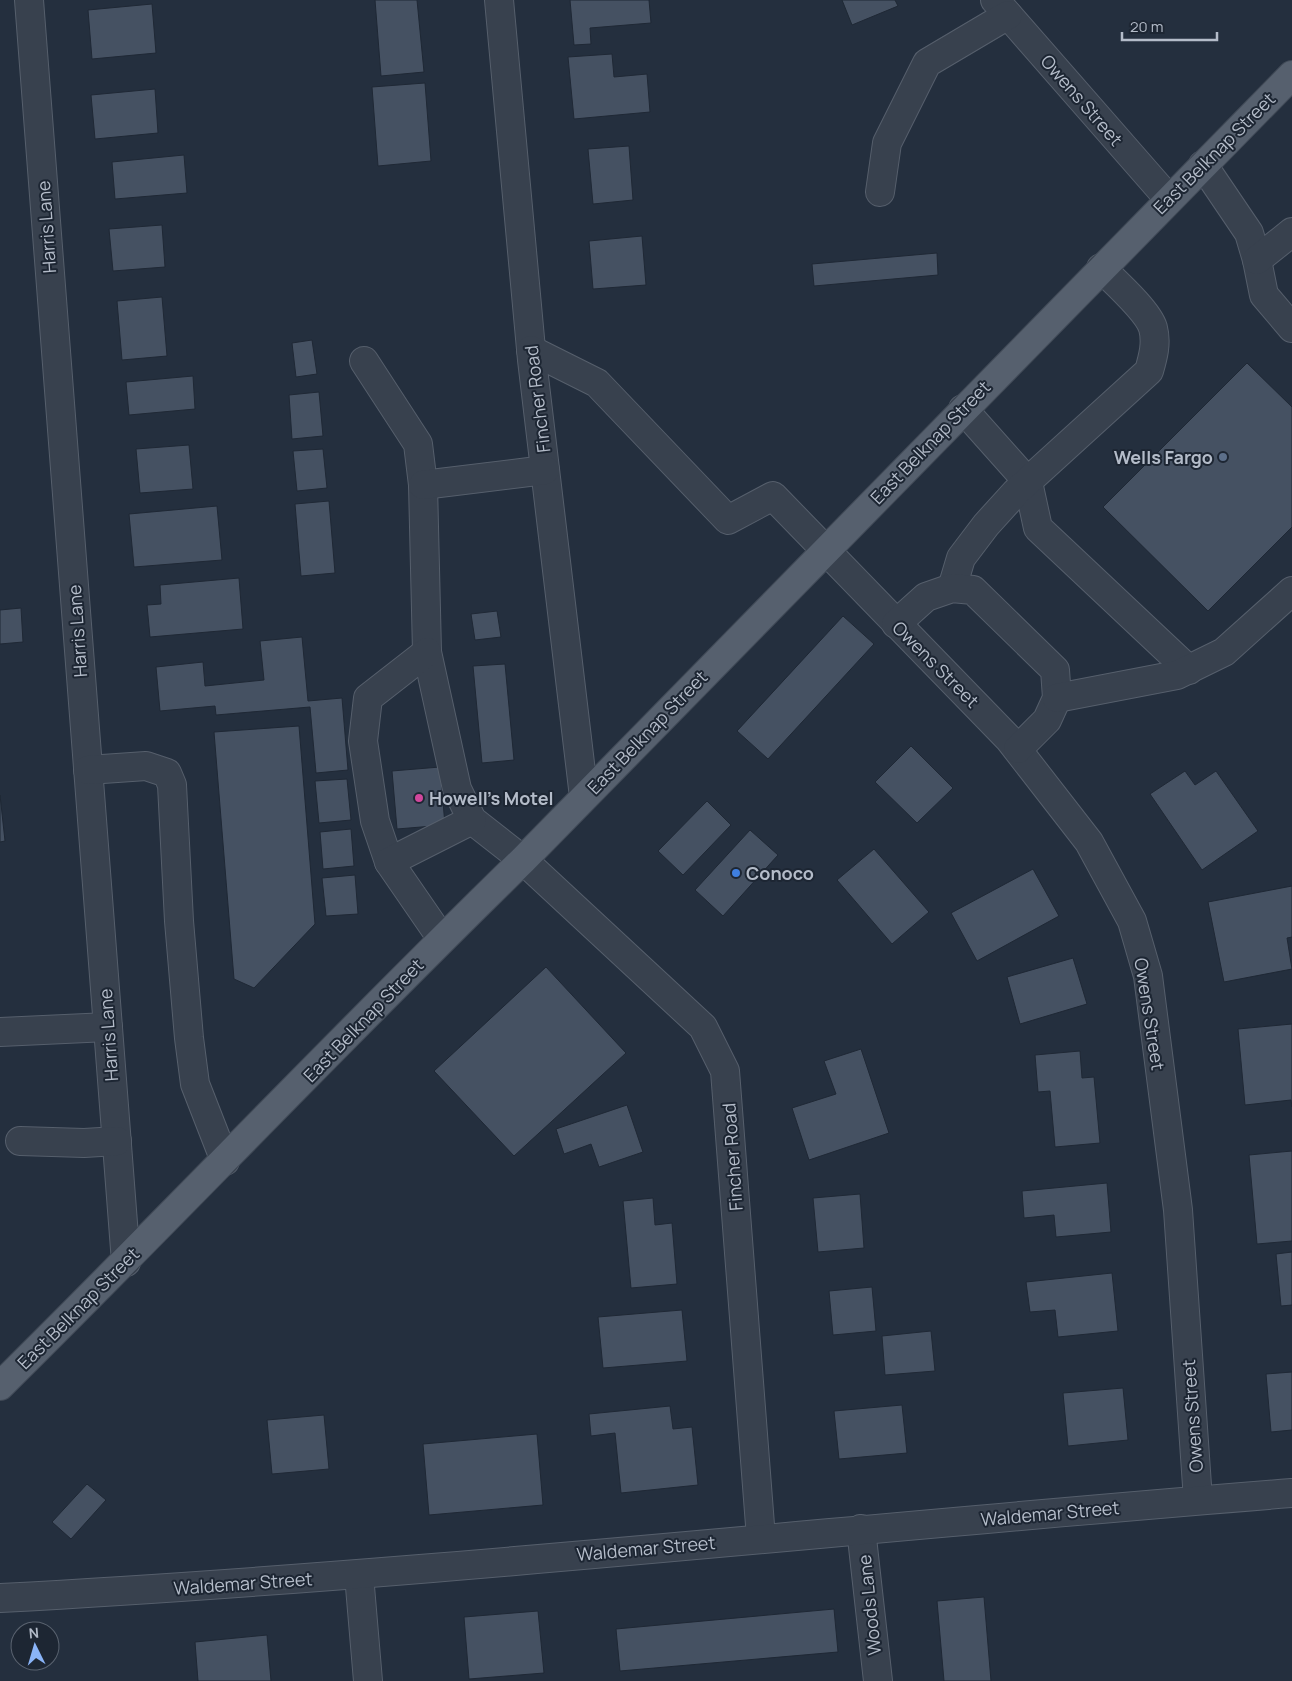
<svg xmlns="http://www.w3.org/2000/svg" width="1292" height="1681" font-family="Manrope,sans-serif">
	<rect width="100%" height="100%" fill="#242f3e"/>
	<!-- building -->
	<g fill="#455162" stroke="#1f2835">
		<path d="M375,0H417L424,72L381,76Z"/>
		<path d="M570,0H649L651,23L590,28L591,44L574,45Z"/>
		<path d="M842,0H895L898,6L852,25Z"/>
		<path d="M152,4L156,53L92,59L88,10Z"/>
		<path d="M612,54L614,77L647,74L650,112L574,119L568,57Z"/>
		<path d="M425,83L431,161L378,166L372,87Z"/>
		<path d="M155,89L158,133L95,139L91,95Z"/>
		<path d="M629,146L633,200L593,204L588,149Z"/>
		<path d="M184,155L187,193L115,199L112,162Z"/>
		<path d="M162,225L165,267L113,271L109,229Z"/>
		<path d="M642,236L646,285L593,289L589,241Z"/>
		<path d="M937,253L938,275L814,286L812,264Z"/>
		<path d="M162,297L167,356L122,360L117,301Z"/>
		<path d="M312,340L317,374L296,377L292,343Z"/>
		<path d="M1247,363L1292,407V527L1208,611L1103,507Z"/>
		<path d="M193,376L195,409L129,415L126,382Z"/>
		<path d="M319,392L323,436L292,439L289,395Z"/>
		<path d="M189,445L193,489L140,493L136,449Z"/>
		<path d="M323,449L327,488L297,491L293,451Z"/>
		<path d="M329,501L335,573L301,576L295,504Z"/>
		<path d="M217,506L222,560L134,567L129,514Z"/>
		<path d="M239,578L243,629L150,637L147,605L161,604L160,585Z"/>
		<path d="M21,608L23,642L0,644V610Z"/>
		<path d="M497,611L501,637L475,640L471,614Z"/>
		<path d="M843,616L874,644L768,759L737,731Z"/>
		<path d="M302,637L308,701L342,698L348,770L316,773L310,707L216,715L215,706L160,711L156,667L203,662L205,686L264,680L260,641Z"/>
		<path d="M505,664L514,760L482,763L473,666Z"/>
		<path d="M299,726L315,924L254,988L234,979L214,732Z"/>
		<path d="M911,746L953,788L917,823L875,782Z"/>
		<path d="M440,767L445,825L397,829L392,771Z"/>
		<path d="M1185,771L1195,785L1216,771L1258,831L1202,870L1150,794Z"/>
		<path d="M347,779L351,820L319,823L315,781Z"/>
		<path d="M0,795L5,841L0,842Z"/>
		<path d="M707,801L731,825L683,875L658,851Z"/>
		<path d="M351,829L354,866L323,869L320,832Z"/>
		<path d="M750,830L778,855L723,916L695,890Z"/>
		<path d="M874,849L929,912L892,944L837,880Z"/>
		<path d="M1033,869L1059,916L977,961L951,913Z"/>
		<path d="M355,875L358,914L326,916L322,878Z"/>
		<path d="M1292,886V937L1287,938L1292,969L1224,982L1208,902Z"/>
		<path d="M1073,958L1087,1004L1020,1024L1007,977Z"/>
		<path d="M546,967L626,1053L514,1156L434,1071Z"/>
		<path d="M1292,1024V1107L1291,1100L1245,1105L1238,1029Z"/>
		<path d="M861,1049L889,1133L809,1160L792,1108L836,1094L824,1061Z"/>
		<path d="M1080,1051L1082,1078L1094,1077L1100,1143L1055,1147L1050,1091L1038,1092L1035,1055Z"/>
		<path d="M627,1105L643,1152L599,1167L591,1144L564,1154L556,1129Z"/>
		<path d="M1292,1151V1241L1257,1244L1249,1155Z"/>
		<path d="M1107,1183L1111,1232L1056,1237L1054,1215L1024,1218L1022,1191Z"/>
		<path d="M860,1194L864,1248L818,1252L813,1198Z"/>
		<path d="M653,1198L655,1225L672,1223L677,1284L631,1288L623,1201Z"/>
		<path d="M1292,1252V1305L1281,1306L1276,1254Z"/>
		<path d="M1112,1273L1118,1331L1058,1337L1055,1310L1030,1312L1026,1282Z"/>
		<path d="M872,1287L876,1331L833,1335L829,1291Z"/>
		<path d="M682,1310L687,1361L603,1368L598,1317Z"/>
		<path d="M931,1331L935,1371L885,1375L882,1336Z"/>
		<path d="M1292,1372V1430L1271,1432L1266,1374Z"/>
		<path d="M1123,1388L1128,1440L1068,1446L1063,1393Z"/>
		<path d="M902,1405L907,1453L839,1459L834,1411Z"/>
		<path d="M670,1406L673,1429L692,1427L698,1485L621,1493L615,1433L591,1436L589,1414Z"/>
		<path d="M324,1415L329,1469L272,1474L267,1420Z"/>
		<path d="M537,1434L543,1505L429,1515L423,1444Z"/>
		<path d="M87,1484L106,1500L71,1539L52,1522Z"/>
		<path d="M984,1597L991,1681H944L937,1601Z"/>
		<path d="M834,1609L838,1652L620,1671L616,1629Z"/>
		<path d="M538,1611L544,1673L469,1679L464,1617Z"/>
		<path d="M267,1635L271,1681H198L195,1642Z"/>
	</g>
	<g fill="none" stroke-linecap="round" stroke-linejoin="round">
		<defs>
			<g id="minor">
				<path d="M29,0L126,1262"/>
				<path d="M499,0L532,360L584,797"/>
				<path d="M995,0L1169,199"/>
				<path d="M1203,165L1249,233L1257,260L1264,295L1292,328"/>
				<path d="M880,192L887,143L927,63L1008,15"/>
				<path d="M1257,260L1292,232"/>
				<path d="M531,350L597,383L728,520L773,496L1009,739L1089,842L1132,921L1148,976L1178,1210L1198,1500"/>
				<path d="M364,361L418,444L423,485L427,652L457,789L472,820L523,860L703,1027L725,1071L761,1538"/>
				<path d="M963,409L1028,482L1038,528L1189,670"/>
				<path d="M423,485L545,470"/>
				<path d="M952,588L961,558L986,525L1016,492L1149,371C1153,357 1157,343 1153,328C1148,311 1114,281 1101,268"/>
				<path d="M896,624L926,597L952,588L973,590L1055,670L1057,698L1047,720L1018,749"/>
				<path d="M1057,698L1177,675L1224,652L1292,591"/>
				<path d="M88,770L146,766L167,773L172,785L179,921L189,1038L195,1084L225,1161"/>
				<path d="M389,862L375,821L363,741L368,698L427,652"/>
				<path d="M442,939L389,862L472,820"/>
				<path d="M0,1032L108,1027"/>
				<path d="M20,1141L84,1143L117,1141"/>
				<path d="M861,1529L878,1681"/>
				<path d="M359,1575L368,1681"/>
				<path d="M0,1598C431,1575 861,1527 1292,1493"/>
			</g>
			<path id="major" d="M0,1386C176,1212 346,1032 523,860L1292,75"/>
		</defs>
		<!-- minor casing -->
		<use href="#minor" stroke="#565f6c" stroke-width="30"/>
		<!-- major casing -->
		<use href="#major" stroke="#414a57" stroke-width="30"/>
		<!-- minor -->
		<use href="#minor" stroke="#38414e" stroke-width="28"/>
		<!-- major -->
		<use href="#major" stroke="#56606e" stroke-width="28"/>
	</g>
	<!-- markers -->
	<circle fill="#5c6f8a" stroke="#1d2633" stroke-width="2" cx="1223" cy="457" r="5"/>
	<circle fill="#d1479c" stroke="#1d2633" stroke-width="2" cx="419" cy="798" r="5"/>
	<circle fill="#3f7fe0" stroke="#1d2633" stroke-width="2" cx="736" cy="873" r="5"/>
	<g text-anchor="middle" dominant-baseline="central" stroke-width="4" stroke-linejoin="round" paint-order="stroke">
		<!-- street labels -->
		<g font-size="18" fill="#b4bcc9" stroke="#1d2633">
			<text transform="translate(1082 100) rotate(49)">Owens Street</text>
			<text transform="translate(1214 153) rotate(-45)">East Belknap Street</text>
			<text transform="translate(46 227) rotate(-94)">Harris Lane</text>
			<text transform="translate(537 399) rotate(-97)">Fincher Road</text>
			<text transform="translate(930 442) rotate(-46)">East Belknap Street</text>
			<text transform="translate(77 631) rotate(-94)">Harris Lane</text>
			<text transform="translate(936 664) rotate(45)">Owens Street</text>
			<text transform="translate(647 732) rotate(-46)">East Belknap Street</text>
			<text transform="translate(1150 1014) rotate(81)">Owens Street</text>
			<text transform="translate(363 1020) rotate(-46)">East Belknap Street</text>
			<text transform="translate(108 1035) rotate(-94)">Harris Lane</text>
			<text transform="translate(732 1157) rotate(-94)">Fincher Road</text>
			<text transform="translate(78 1308) rotate(-45)">East Belknap Street</text>
			<text transform="translate(1192 1416) rotate(-94)">Owens Street</text>
			<text transform="translate(1050 1513) rotate(-5)">Waldemar Street</text>
			<text transform="translate(646 1548) rotate(-5)">Waldemar Street</text>
			<text transform="translate(243 1583) rotate(-4)">Waldemar Street</text>
			<text transform="translate(869 1605) rotate(-96)">Woods Lane</text>
		</g>
		<!-- poi labels -->
		<g font-size="18" font-weight="bold" fill="#b4bcc9" stroke="#1d2633" text-anchor="start">
			<text x="1213" y="457" text-anchor="end">Wells Fargo</text>
			<text x="429" y="798">Howell's Motel</text>
			<text x="746" y="873">Conoco</text>
		</g>
	</g>
	<!-- north arrow -->
	<g transform="translate(35 1646) rotate(355)"><circle r="24" fill="#1d2633" stroke="#59626f"/>
	<path d="M0-4L9 19L0 12L-9 19Z" fill="#8ab4f8"/>
	<text y="-8" font-size="14" font-weight="bold" text-anchor="middle" fill="#b4bcc9">N</text>
	</g>
	<!-- scale -->
	<path d="M1122 32v8h95v-8" fill="none" stroke="#b4bcc9" stroke-width="2.5"/>
	<text x="1130" y="32" font-size="15" fill="#b4bcc9" stroke="#1d2633" stroke-width="4" paint-order="stroke">20 m</text>
</svg>
